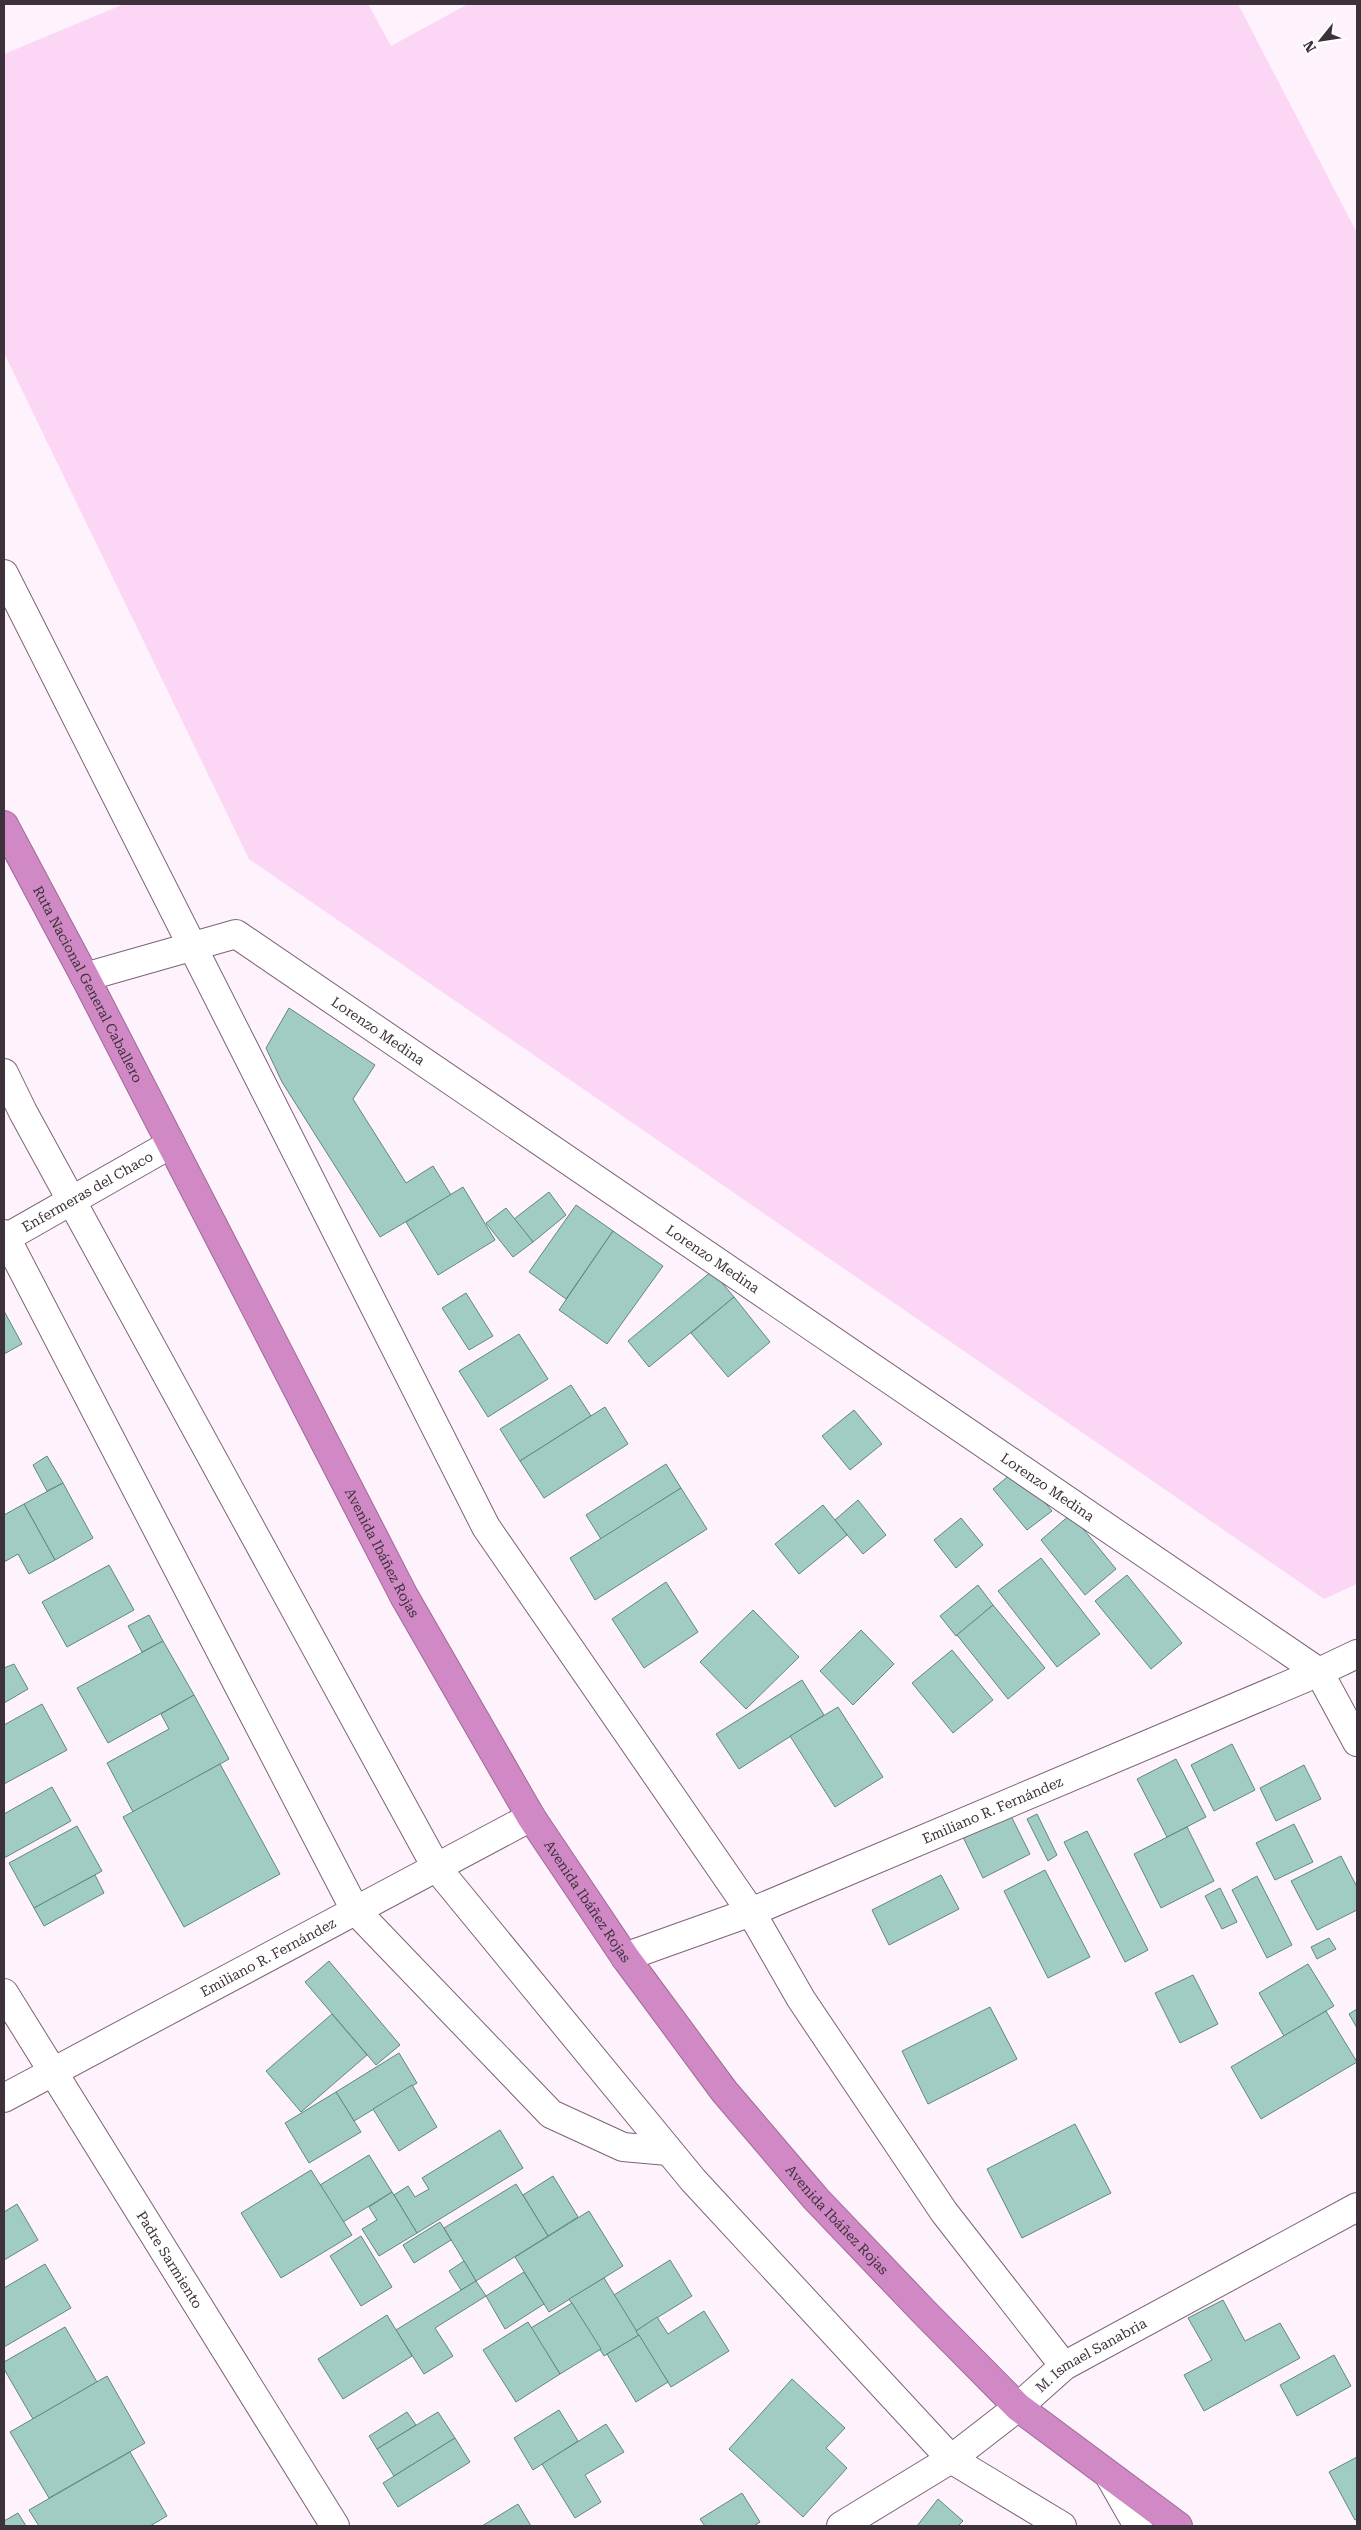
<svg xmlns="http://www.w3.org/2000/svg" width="1361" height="2530" font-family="'Roboto Serif',serif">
	<rect width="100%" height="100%" fill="#fef2fc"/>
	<!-- green -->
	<path fill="#fcd7f5" d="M124,4H368L391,46L468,4H1238L1357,233V1584L1324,1599L249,859L4,353V54Z"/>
	<!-- building -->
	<g fill="#a1ccc4" stroke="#5f8881">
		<path d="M289,1008L375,1065L353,1099L406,1183L433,1166L451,1195L380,1237L282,1082L266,1048Z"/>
		<path d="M463,1187L495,1240L438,1275L406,1222Z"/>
		<path d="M549,1192L566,1215L533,1242L514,1219Z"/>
		<path d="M576,1205L613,1231L566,1299L529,1272Z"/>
		<path d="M506,1208L533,1242L513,1257L486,1223Z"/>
		<path d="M613,1231L663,1266L607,1344L559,1310Z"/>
		<path d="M712,1271L734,1297L649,1367L628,1341Z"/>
		<path d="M466,1293L493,1336L469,1350L442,1308Z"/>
		<path d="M734,1297L770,1342L728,1377L691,1333Z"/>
		<path d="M4,1311L22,1344L4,1354Z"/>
		<path d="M519,1334L548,1379L488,1417L459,1371Z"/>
		<path d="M571,1385L591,1416L520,1461L500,1429Z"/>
		<path d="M605,1407L628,1444L544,1498L520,1461Z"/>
		<path d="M854,1410L882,1444L850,1470L822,1436Z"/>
		<path d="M47,1456L63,1483L47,1491L33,1465Z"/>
		<path d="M666,1464L681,1488L601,1539L586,1515Z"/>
		<path d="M1017,1469L1052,1511L1027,1530L993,1489Z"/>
		<path d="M63,1483L93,1538L55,1560L24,1504Z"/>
		<path d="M681,1488L707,1529L595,1600L570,1558Z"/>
		<path d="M858,1500L886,1535L863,1554L835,1520Z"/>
		<path d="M24,1504L55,1560L29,1574L18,1554L4,1562V1515Z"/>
		<path d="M823,1505L847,1535L799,1574L775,1544Z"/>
		<path d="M1071,1514L1116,1569L1085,1595L1041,1540Z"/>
		<path d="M961,1518L983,1545L956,1568L934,1540Z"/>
		<path d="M1041,1558L1100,1634L1057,1667L998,1591Z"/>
		<path d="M109,1565L134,1610L67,1647L42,1602Z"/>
		<path d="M1127,1575L1182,1643L1151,1669L1095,1601Z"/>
		<path d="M666,1582L698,1632L644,1668L612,1619Z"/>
		<path d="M978,1585L993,1605L956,1636L940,1616Z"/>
		<path d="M993,1605L1045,1668L1008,1699L957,1635Z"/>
		<path d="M753,1610L799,1657L746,1709L700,1662Z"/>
		<path d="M149,1615L163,1641L142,1652L128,1626Z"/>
		<path d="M861,1630L894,1664L853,1705L820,1671Z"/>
		<path d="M163,1641L194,1695L108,1743L77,1688Z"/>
		<path d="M952,1650L993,1700L953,1733L912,1683Z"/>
		<path d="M14,1664L28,1689L4,1703V1668Z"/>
		<path d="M802,1680L824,1715L739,1769L716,1734Z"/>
		<path d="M194,1695L229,1759L133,1812L107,1763L169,1729L161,1714Z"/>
		<path d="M42,1704L67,1750L4,1784V1725Z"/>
		<path d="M838,1707L883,1777L835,1807L790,1736Z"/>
		<path d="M1232,1744L1255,1790L1214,1811L1191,1765Z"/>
		<path d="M1176,1759L1206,1817L1167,1837L1137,1779Z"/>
		<path d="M220,1764L280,1874L184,1927L123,1817Z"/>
		<path d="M1304,1765L1321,1799L1276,1821L1260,1788Z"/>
		<path d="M52,1787L71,1821L4,1858V1814Z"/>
		<path d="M1008,1810L1030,1854L983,1878L961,1833Z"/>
		<path d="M1037,1814L1057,1855L1048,1861L1027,1819Z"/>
		<path d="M1294,1824L1313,1862L1275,1880L1256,1843Z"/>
		<path d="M77,1826L102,1871L34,1908L9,1863Z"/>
		<path d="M1187,1827L1214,1881L1161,1908L1134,1854Z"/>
		<path d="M1087,1831L1148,1950L1125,1962L1064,1842Z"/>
		<path d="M1341,1856L1357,1887V1910L1317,1930L1291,1881Z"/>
		<path d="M1045,1870L1090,1957L1048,1978L1004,1891Z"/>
		<path d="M95,1875L104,1893L44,1926L34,1908Z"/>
		<path d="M941,1875L959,1909L889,1945L872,1910Z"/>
		<path d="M1257,1876L1292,1945L1267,1958L1232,1890Z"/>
		<path d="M1220,1888L1237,1922L1222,1929L1205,1896Z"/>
		<path d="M1329,1938L1336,1949L1317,1959L1311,1947Z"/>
		<path d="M329,1961L400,2045L376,2065L305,1982Z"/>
		<path d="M1308,1964L1334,2006L1284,2036L1259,1993Z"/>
		<path d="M1193,1975L1218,2024L1180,2043L1155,1993Z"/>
		<path d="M990,2007L1017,2059L928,2104L902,2051Z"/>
		<path d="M1357,2009V2028L1349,2014Z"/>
		<path d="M1326,2011L1357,2062L1261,2119L1231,2067Z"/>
		<path d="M332,2014L367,2055L301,2112L266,2071Z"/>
		<path d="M399,2053L417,2083L354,2121L336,2092Z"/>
		<path d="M412,2085L437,2127L399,2151L373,2109Z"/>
		<path d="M336,2092L361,2132L309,2163L285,2123Z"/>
		<path d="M1075,2124L1111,2193L1022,2238L987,2169Z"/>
		<path d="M500,2130L523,2168L417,2233L394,2195L408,2186L415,2197L429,2189L422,2178Z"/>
		<path d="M369,2155L392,2192L343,2222L320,2185Z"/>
		<path d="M311,2170L352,2235L281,2278L241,2213Z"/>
		<path d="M553,2176L578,2217L548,2236L523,2195Z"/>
		<path d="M516,2184L548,2236L476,2281L444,2228Z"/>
		<path d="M392,2192L417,2233L379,2256L362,2229L377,2220L369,2207Z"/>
		<path d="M17,2204L38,2240L4,2260V2212Z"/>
		<path d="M589,2211L623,2266L549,2312L515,2257Z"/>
		<path d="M440,2222L451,2240L414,2263L403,2245Z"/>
		<path d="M361,2236L392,2287L361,2306L330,2256Z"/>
		<path d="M670,2260L692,2296L636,2331L614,2295Z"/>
		<path d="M464,2261L476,2281L461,2290L449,2271Z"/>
		<path d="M45,2264L71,2308L4,2347V2288Z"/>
		<path d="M524,2272L544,2304L505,2329L486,2296Z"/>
		<path d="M604,2278L639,2335L604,2356L569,2299Z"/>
		<path d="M476,2281L486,2296L435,2328L453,2356L424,2374L396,2330Z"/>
		<path d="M1223,2300L1245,2341L1280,2323L1300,2358L1204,2411L1184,2375L1212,2360L1188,2318Z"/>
		<path d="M572,2303L601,2349L560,2374L531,2328Z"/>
		<path d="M704,2311L729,2351L671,2387L636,2331L657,2317L668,2334Z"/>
		<path d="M387,2315L412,2356L343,2399L318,2359Z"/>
		<path d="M528,2322L560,2374L516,2402L483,2350Z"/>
		<path d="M65,2327L97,2382L33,2419L4,2369V2362Z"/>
		<path d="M639,2335L668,2382L636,2402L607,2354Z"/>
		<path d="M1334,2355L1351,2386L1297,2416L1280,2385Z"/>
		<path d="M107,2376L145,2443L49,2498L10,2432Z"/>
		<path d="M792,2379L845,2428L826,2448L847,2468L803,2517L729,2449Z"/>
		<path d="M559,2410L578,2441L533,2470L514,2438Z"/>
		<path d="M407,2412L416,2425L377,2449L369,2436Z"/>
		<path d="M438,2412L455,2438L394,2476L377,2449Z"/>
		<path d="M606,2424L624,2452L585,2475L601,2502L575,2518L542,2464Z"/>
		<path d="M455,2438L470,2462L398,2507L383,2483Z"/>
		<path d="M130,2452L167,2516L150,2526H39L29,2510Z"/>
		<path d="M1357,2457V2519L1355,2520L1329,2472Z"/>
		<path d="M742,2493L760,2522L754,2526H705L700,2519Z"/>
		<path d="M938,2499L963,2521L958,2526H917Z"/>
		<path d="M518,2504L531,2526H482Z"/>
		<path d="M18,2513L26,2526H4V2521Z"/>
	</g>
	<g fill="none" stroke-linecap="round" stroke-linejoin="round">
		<defs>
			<g id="minor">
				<path d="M4,574L486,1527L751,1912L801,1999L944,2212L1064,2366"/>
				<path id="s1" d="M85,977L236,934L1319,1672L1357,1742"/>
				<path d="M4,1073L23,1112L436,1867L693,2180L951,2459L1062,2526"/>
				<path d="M4,1234L355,1910L551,2114L623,2147L668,2151"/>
				<path id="s2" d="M4,1239L171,1144"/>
				<path id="s3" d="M625,1957L751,1912L1319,1672L1357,1654"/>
				<path id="s4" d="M4,1993L335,2526"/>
				<path id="s5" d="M4,2098L531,1817"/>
				<path d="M1110,2477L1138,2526"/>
				<path id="s6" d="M841,2526L951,2459L1018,2407L1064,2366L1357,2207"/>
			</g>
			<g id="highway">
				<path id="s7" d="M4,825L85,977L404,1596L531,1817L625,1957L724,2091L816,2199L923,2311L1018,2407L1178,2526"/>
			</g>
		</defs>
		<!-- minor casing -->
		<use href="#minor" stroke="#7d6378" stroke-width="30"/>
		<!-- highway casing -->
		<use href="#highway" stroke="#9d6a95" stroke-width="30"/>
		<!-- minor -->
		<use href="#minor" stroke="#fff" stroke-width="28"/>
		<!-- highway -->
		<use href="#highway" stroke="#d089c5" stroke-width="28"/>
	</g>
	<g text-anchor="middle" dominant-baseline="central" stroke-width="4" stroke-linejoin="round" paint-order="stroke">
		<!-- street labels -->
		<g font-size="14" fill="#3d313b" stroke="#fff">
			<text stroke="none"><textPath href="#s7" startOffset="180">Ruta Nacional General Caballero</textPath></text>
			<text stroke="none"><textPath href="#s1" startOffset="329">Lorenzo Medina</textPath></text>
			<text stroke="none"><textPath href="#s2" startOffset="96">Enfermeras del Chaco</textPath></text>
			<text stroke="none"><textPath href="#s1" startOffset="734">Lorenzo Medina</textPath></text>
			<text stroke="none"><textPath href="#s1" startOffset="1139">Lorenzo Medina</textPath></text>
			<text stroke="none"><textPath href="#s7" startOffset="820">Avenida Ibáñez Rojas</textPath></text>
			<text stroke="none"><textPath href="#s3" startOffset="396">Emiliano R. Fernández</textPath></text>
			<text stroke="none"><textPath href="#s7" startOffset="1225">Avenida Ibáñez Rojas</textPath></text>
			<text stroke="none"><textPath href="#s5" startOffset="299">Emiliano R. Fernández</textPath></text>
			<text stroke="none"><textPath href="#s7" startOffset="1630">Avenida Ibáñez Rojas</textPath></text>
			<text stroke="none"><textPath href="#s4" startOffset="314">Padre Sarmiento</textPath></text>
			<text stroke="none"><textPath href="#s6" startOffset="304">M. Ismael Sanabria</textPath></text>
		</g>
	</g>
	<!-- border -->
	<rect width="1361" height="2530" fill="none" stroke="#3d313b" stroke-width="10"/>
	<!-- north arrow -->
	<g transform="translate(1321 40) rotate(240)" stroke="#ffffff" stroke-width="4" paint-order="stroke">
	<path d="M0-4L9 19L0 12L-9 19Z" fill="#3d313b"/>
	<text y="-8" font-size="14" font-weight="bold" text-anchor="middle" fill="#3d313b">N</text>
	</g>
</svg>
